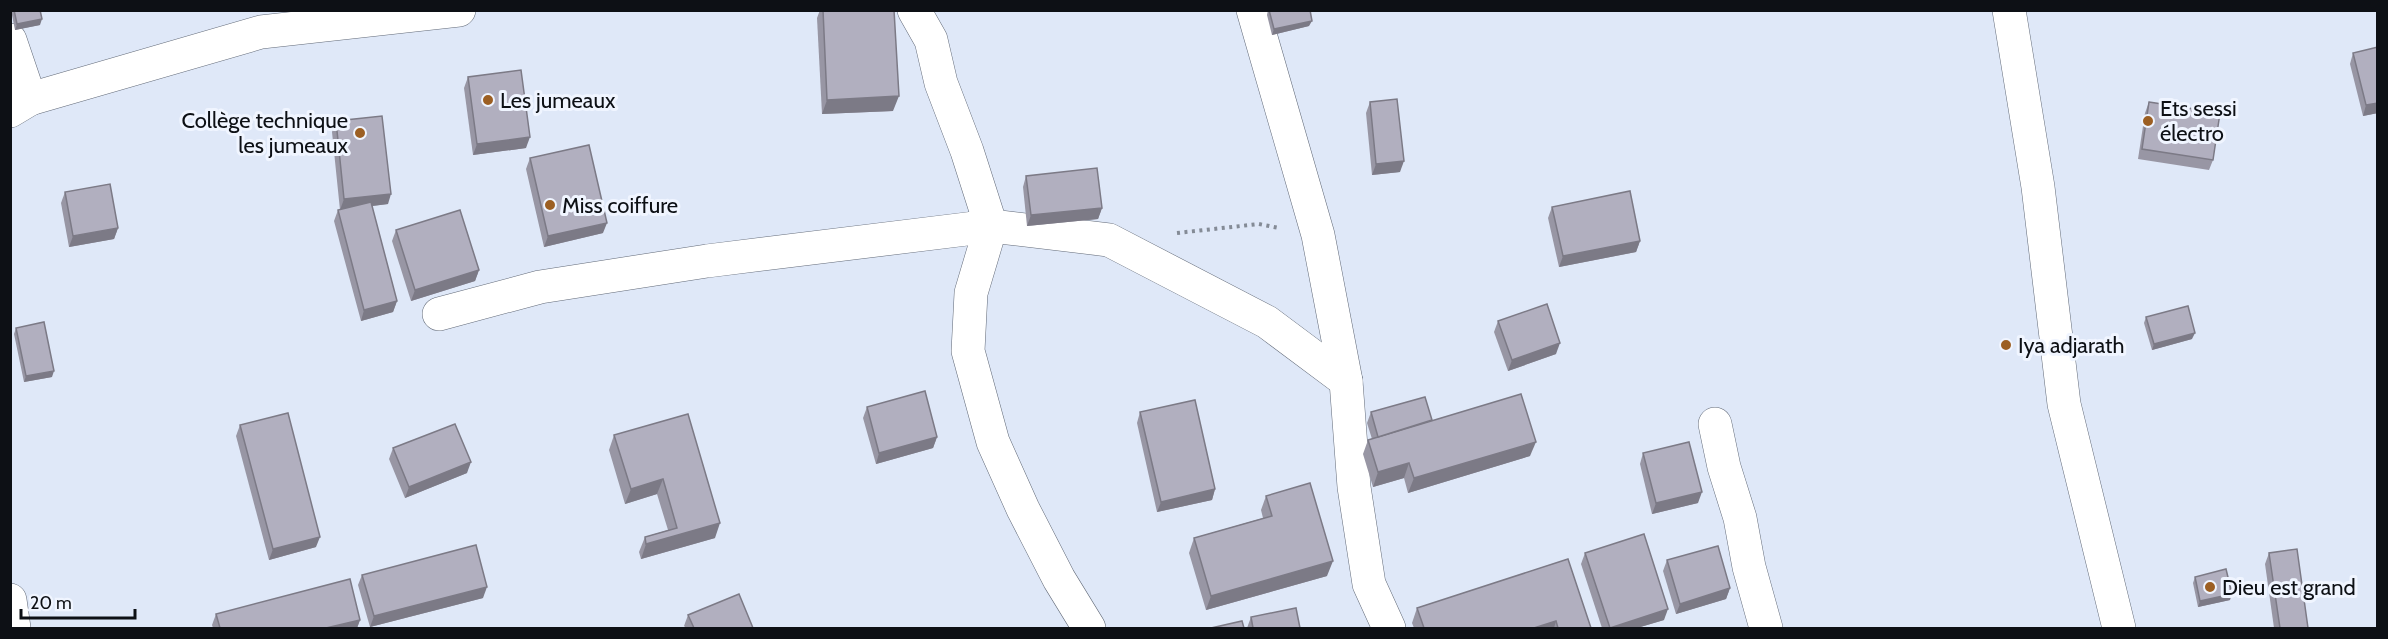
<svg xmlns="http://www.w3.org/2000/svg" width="2388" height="639" font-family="Cabin,sans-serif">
	<rect width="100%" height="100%" fill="#dfe8f8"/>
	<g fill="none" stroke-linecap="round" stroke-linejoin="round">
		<defs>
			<g id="minor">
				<path d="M914,10L931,40L941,83L967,151L991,226L971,293L968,351L993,442L1023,509L1059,579L1089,628"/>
				<path d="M1253,10L1318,235L1346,381L1354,487L1369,584L1389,628"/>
				<path d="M2009,10L2038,187L2064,404L2119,628"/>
				<path d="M10,40L30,99"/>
				<path d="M10,111L30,99L261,32L459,10"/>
				<path d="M439,314L540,287L707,261L991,226L1109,240L1267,322L1346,381"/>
				<path d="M1715,424L1724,467L1740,518L1749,567L1766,628"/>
				<path d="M10,600L14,628"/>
			</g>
		</defs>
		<!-- minor casing -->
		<use href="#minor" stroke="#626a78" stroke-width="34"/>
		<!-- path -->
		<path stroke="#848b96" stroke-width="4" stroke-dasharray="3 4.5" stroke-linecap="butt" d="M1177,233L1259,224L1279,228"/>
		<!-- minor -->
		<use href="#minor" stroke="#fff" stroke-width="33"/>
	</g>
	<!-- wall -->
	<g fill="#9896a4">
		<path d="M11,10H40V25L15,30Z"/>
		<path d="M820,10H894L893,111L822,114L817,18Z"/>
		<path d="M1268,10H1310L1309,26L1272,35L1267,15Z"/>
		<path d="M2353,53L2378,113L2363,116L2350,64Z"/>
		<path d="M468,77L526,148L473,155L464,88Z"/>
		<path d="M1370,102L1400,172L1372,175L1366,113Z"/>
		<path d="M2149,102L2213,160L2209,170L2138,159L2145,113Z"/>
		<path d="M336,121L388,204L372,206L397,301L393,312L361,321L334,221L338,210H340L332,132Z"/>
		<path d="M530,158L603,233L544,247L526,169Z"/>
		<path d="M1026,176L1102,208L1098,219L1027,226L1023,187Z"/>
		<path d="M65,192L118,228L114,239L69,247L61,203Z"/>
		<path d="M1552,207L1640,241L1636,252L1559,267L1548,218Z"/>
		<path d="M396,230L479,270L475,281L411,301L392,241Z"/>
		<path d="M2146,317L2192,339L2152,350L2144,323Z"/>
		<path d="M1498,321L1556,354L1508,371L1494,332Z"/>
		<path d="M16,328L52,377L24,382L14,334Z"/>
		<path d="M867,407L937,437L933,448L876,464L863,418Z"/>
		<path d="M1140,412L1215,489L1212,500L1157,512L1137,423Z"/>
		<path d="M1371,412L1432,420L1530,456L1408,493L1404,478L1373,487L1363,454L1368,440L1372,439L1367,423Z"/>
		<path d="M688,414L715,538L641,559L639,552L645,537L668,530L657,494L625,504L609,450L614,435Z"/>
		<path d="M240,425L316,547L269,560L236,436Z"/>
		<path d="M393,448L467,473L405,498L389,459Z"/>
		<path d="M1643,453L1698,503L1652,514L1640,464Z"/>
		<path d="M1266,496L1327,576L1206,610L1189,553L1194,538L1263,518L1261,510Z"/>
		<path d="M1585,553L1664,620L1637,628H1602L1581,564Z"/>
		<path d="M2269,553L2308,628H2274L2265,564Z"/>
		<path d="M1568,559L1591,628H1414L1412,623L1417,608Z"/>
		<path d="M1667,560L1730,588L1726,599L1676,614L1663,571Z"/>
		<path d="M362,575L483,598L370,627L358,585Z"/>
		<path d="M2195,577L2230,600L2198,607L2193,583Z"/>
		<path d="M216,614L360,620L357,628H213L212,625Z"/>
		<path d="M688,615L753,628H686L684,626Z"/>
		<path d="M1251,617L1300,628H1247Z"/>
	</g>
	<!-- shaded-wall -->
	<g fill="#7c7a86">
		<path d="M42,19L40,25L15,30L17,24Z"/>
		<path d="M1312,21L1309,26L1272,35L1274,29Z"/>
		<path d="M899,96L893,111L822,114L827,100Z"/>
		<path d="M2378,103V113L2363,116L2366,105Z"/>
		<path d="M530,137L526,148L473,155L477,144Z"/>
		<path d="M1404,161L1400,172L1372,175L1376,164Z"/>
		<path d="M391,194L388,204L340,210L344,199Z"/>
		<path d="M1102,208L1098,219L1027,226L1031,215Z"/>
		<path d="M607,223L603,233L544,247L548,236Z"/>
		<path d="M118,228L114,239L69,247L73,236Z"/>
		<path d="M1640,241L1636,252L1559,267L1563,256Z"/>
		<path d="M479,270L475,281L411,301L415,290Z"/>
		<path d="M397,301L393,312L361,321L364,310Z"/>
		<path d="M2195,333L2192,339L2152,350L2154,344Z"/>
		<path d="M1560,343L1556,354L1508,371L1512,360Z"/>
		<path d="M54,371L52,377L24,382L26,376Z"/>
		<path d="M937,437L933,448L876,464L879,453Z"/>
		<path d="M1536,442L1530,456L1408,493L1414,478Z"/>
		<path d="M471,462L467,473L405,498L409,487Z"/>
		<path d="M1409,463L1404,478L1373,487L1378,472Z"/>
		<path d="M663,479L657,494L625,504L631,489Z"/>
		<path d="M1215,489L1212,500L1157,512L1161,502Z"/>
		<path d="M1702,492L1698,503L1652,514L1656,503Z"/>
		<path d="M720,523L715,538L641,559L646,544Z"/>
		<path d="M320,537L316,547L269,560L273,549Z"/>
		<path d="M1333,561L1327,576L1206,610L1211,596Z"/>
		<path d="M487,587L483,598L370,627L374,616Z"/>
		<path d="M1730,588L1726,599L1676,614L1680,604Z"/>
		<path d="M2232,594L2230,600L2198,607L2200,601Z"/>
		<path d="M1668,609L1664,620L1637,628H1609Z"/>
		<path d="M360,620L357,628H326Z"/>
		<path d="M1556,621L1554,628H1534Z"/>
	</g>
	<!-- building -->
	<g fill="#b1afbf" stroke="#7c7a86" stroke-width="1.5">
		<path d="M14,10H40L42,19L17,24Z"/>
		<path d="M823,10H894L899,96L827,100Z"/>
		<path d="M1269,10H1310L1312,21L1274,29Z"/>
		<path d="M2378,47V103L2366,105L2353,53Z"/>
		<path d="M521,70L530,137L477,144L468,77Z"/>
		<path d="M1397,99L1404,161L1376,164L1370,102Z"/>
		<path d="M2149,102L2220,113L2213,160L2142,149Z"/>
		<path d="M382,116L391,194L344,199L336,121Z"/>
		<path d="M589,145L607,223L548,236L530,158Z"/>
		<path d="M1097,168L1102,208L1031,215L1026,176Z"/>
		<path d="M110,184L118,228L73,236L65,192Z"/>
		<path d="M1630,191L1640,241L1563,256L1552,207Z"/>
		<path d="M371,202L397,301L364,310L338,210Z"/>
		<path d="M460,210L479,270L415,290L396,230Z"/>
		<path d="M1547,304L1560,343L1512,360L1498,321Z"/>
		<path d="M2188,306L2195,333L2154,344L2146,317Z"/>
		<path d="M44,322L54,371L26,376L16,328Z"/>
		<path d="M925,391L937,437L879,453L867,407Z"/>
		<path d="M1521,394L1536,442L1414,478L1409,463L1378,472L1368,440Z"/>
		<path d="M1425,397L1432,420L1378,437L1371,412Z"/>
		<path d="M1195,400L1215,489L1161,502L1140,412Z"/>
		<path d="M288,413L320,537L273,549L240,425Z"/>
		<path d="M688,414L720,523L646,544L645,537L677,528L663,479L631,489L614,435Z"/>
		<path d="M455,424L471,462L409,487L393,448Z"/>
		<path d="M1689,442L1702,492L1656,503L1643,453Z"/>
		<path d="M1310,483L1333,561L1211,596L1194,538L1272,516L1266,496Z"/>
		<path d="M1644,534L1668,609L1610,628L1585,553Z"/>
		<path d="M476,545L487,587L374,616L362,575Z"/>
		<path d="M1718,546L1730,588L1680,604L1667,560Z"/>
		<path d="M2297,549L2308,628H2280L2269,553Z"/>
		<path d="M1568,559L1591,628H1558L1556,621L1534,628H1424L1417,608Z"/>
		<path d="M2226,569L2232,594L2200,601L2195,577Z"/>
		<path d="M350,579L360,620L326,628H220L216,614Z"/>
		<path d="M739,594L753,628H694L688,615Z"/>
		<path d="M1296,608L1300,628H1253L1251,617Z"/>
		<path d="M1242,621L1244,628H1211Z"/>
	</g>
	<!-- markers -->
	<g fill="#9c5f23" stroke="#f0f5ff" stroke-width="2">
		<circle cx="488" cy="100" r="6"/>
		<circle cx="2148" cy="121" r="6"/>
		<circle cx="360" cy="133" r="6"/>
		<circle cx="550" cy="205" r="6"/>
		<circle cx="2006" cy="345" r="6"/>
		<circle cx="2210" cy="587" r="6"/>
	</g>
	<g text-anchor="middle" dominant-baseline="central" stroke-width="6" stroke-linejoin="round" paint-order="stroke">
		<!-- poi labels -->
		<g font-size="22" fill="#0d1015" stroke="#f0f5ff" text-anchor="start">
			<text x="500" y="100">Les jumeaux</text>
			<text x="2160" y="108">Ets sessi<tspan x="2160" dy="25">électro</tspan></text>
			<text x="348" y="120" text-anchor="end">Collège technique<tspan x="348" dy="25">les jumeaux</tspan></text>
			<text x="562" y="205">Miss coiffure</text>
			<text x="2018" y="345">Iya adjarath</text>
			<text x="2222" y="587">Dieu est grand</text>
		</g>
	</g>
	<!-- border -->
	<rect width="2388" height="639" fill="none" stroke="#0d1015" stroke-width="24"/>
	<!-- scale -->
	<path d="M21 609v9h114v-9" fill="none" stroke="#0d1015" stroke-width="3"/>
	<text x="30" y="609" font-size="18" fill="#0d1015" stroke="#f0f5ff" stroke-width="4.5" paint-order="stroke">20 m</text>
</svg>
